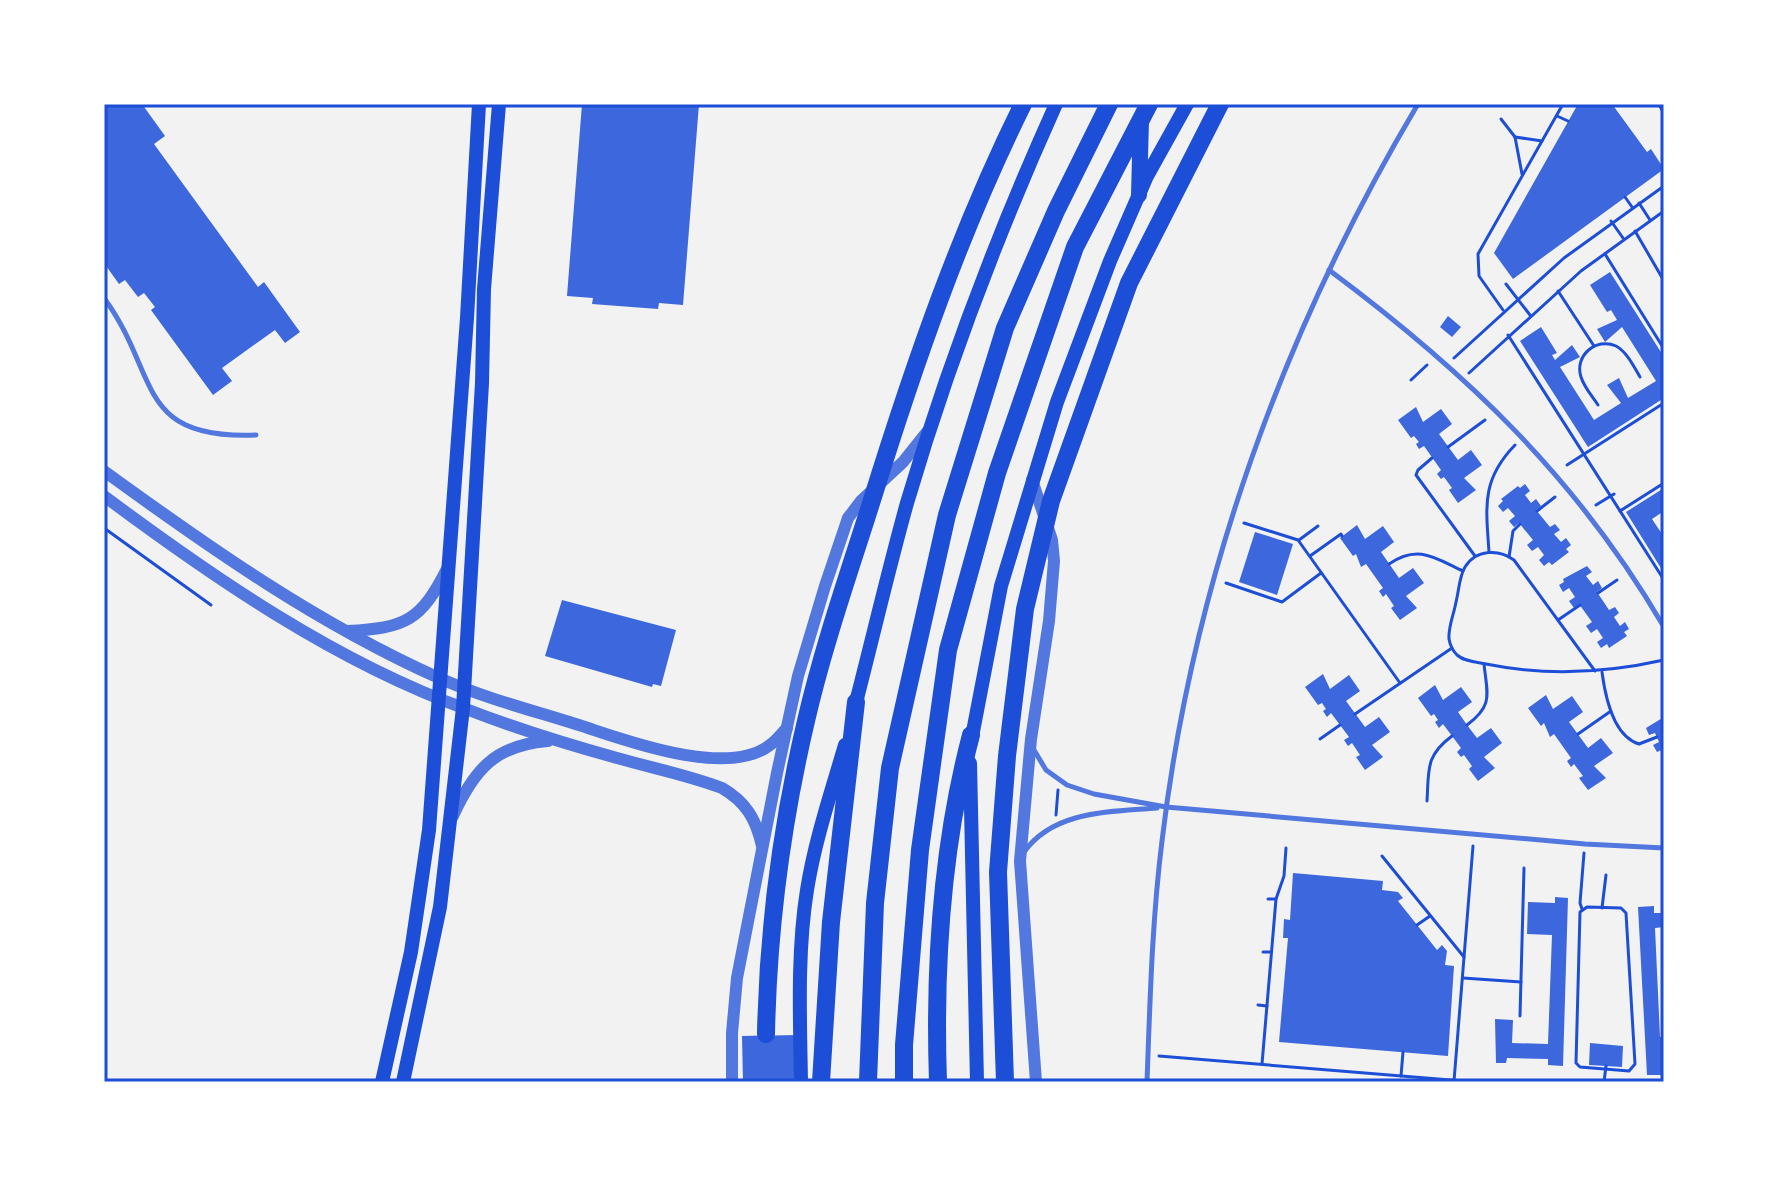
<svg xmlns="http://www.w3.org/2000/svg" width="1768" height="1186" font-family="Figtree,sans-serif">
	<rect width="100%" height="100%" fill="#f2f2f2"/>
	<!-- building -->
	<g fill="#3d67dc">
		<path d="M104,104H142L165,136L154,144L258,287L264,282L300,332L285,343L275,330L222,368L232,381L213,395L151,310L155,307L144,293L138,297L125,280L119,284L104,263Z"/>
		<path d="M582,104H699L683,305L659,303L658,309L592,304L593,298L567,296Z"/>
		<path d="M1578,104H1612L1647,152L1651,149L1664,169L1513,279L1494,253Z"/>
		<path d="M1610,272L1664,357V398L1588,447L1520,341L1541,327L1557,353L1552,355L1555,360L1572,345L1580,357L1560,367L1594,420L1621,403L1607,385L1619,378L1628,398L1656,381L1622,327L1605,342L1597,329L1617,320L1611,310L1607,312L1590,285Z"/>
		<path d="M1448,316L1461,327L1452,337L1440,327Z"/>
		<path d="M1416,407L1423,422L1441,409L1452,424L1439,434L1458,460L1471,450L1482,465L1464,478L1476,490L1458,503L1449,490L1452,488L1444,477L1441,479L1437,474L1441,470L1424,446L1419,449L1416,444L1419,442L1414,436L1411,438L1398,420Z"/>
		<path d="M1525,484L1530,491L1525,495L1531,503L1536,499L1541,506L1536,510L1550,527L1555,524L1560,530L1554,534L1561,542L1566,538L1571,545L1566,549L1569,552L1552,565L1549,562L1544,566L1539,560L1544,555L1538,547L1532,551L1527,545L1533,540L1519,523L1514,527L1509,521L1515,516L1508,508L1503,512L1498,506L1503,501L1501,499L1518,486L1520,488Z"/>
		<path d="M1664,488V511L1652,519L1664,537V573L1626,512Z"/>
		<path d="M1357,525L1365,539L1383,526L1394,542L1381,552L1399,578L1413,568L1424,583L1406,596L1417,608L1400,620L1391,608L1394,606L1386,594L1383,597L1379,591L1383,588L1366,564L1361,567L1356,554L1353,556L1340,538Z"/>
		<path d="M1255,532L1293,544L1277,595L1239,582Z"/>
		<path d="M1587,566L1592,572L1586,576L1593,585L1598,581L1602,588L1597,592L1609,610L1615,607L1619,613L1614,617L1620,626L1625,622L1629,629L1624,632L1627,636L1609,648L1607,644L1601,648L1597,642L1603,638L1597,629L1591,633L1586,626L1592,622L1579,604L1574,608L1569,601L1575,597L1569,588L1563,592L1559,585L1564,582L1563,579Z"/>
		<path d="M562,600L676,630L661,686L653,684L652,687L545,656Z"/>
		<path d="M1323,674L1330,689L1349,675L1360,691L1346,701L1365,727L1379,717L1390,732L1372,745L1383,757L1365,770L1356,757L1360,755L1352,743L1348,746L1344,740L1349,737L1331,713L1327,717L1323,711L1326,709L1322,703L1318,705L1305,687Z"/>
		<path d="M1435,685L1443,700L1461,687L1472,702L1458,712L1467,725L1477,738L1491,728L1502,743L1484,757L1495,768L1478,781L1469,769L1472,766L1464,755L1461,757L1457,752L1461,748L1443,724L1439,728L1435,722L1438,720L1434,714L1431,716L1418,698Z"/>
		<path d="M1546,695L1553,709L1572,696L1583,712L1569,722L1588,748L1601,738L1613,753L1594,766L1606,778L1588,790L1579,778L1583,776L1574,764L1571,767L1567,761L1571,758L1554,734L1550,737L1544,723L1541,726L1528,708Z"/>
		<path d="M1664,717V749L1657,752L1653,745L1659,742L1655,733L1649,735L1646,728Z"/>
		<path d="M1293,873L1383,881L1382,890L1398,892L1403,898L1398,901L1437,950L1442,945L1447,951L1445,965L1454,966L1448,1056L1279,1042L1288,938H1283L1284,919L1290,920Z"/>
		<path d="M1555,897L1568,898L1563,1066L1548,1065V1059L1507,1058L1506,1063H1496L1495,1019L1513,1020L1512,1043L1548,1044L1552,935L1527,934L1528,902L1555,903Z"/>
		<path d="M1654,906V913H1664V927L1655,928L1660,1037L1664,1036V1075H1647L1638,907Z"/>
		<path d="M796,1035V1082H743L742,1036Z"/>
		<path d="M1590,1043L1623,1046L1622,1067L1589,1065Z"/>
	</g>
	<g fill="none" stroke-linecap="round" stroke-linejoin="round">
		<!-- path -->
		<g stroke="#1d4ed8" stroke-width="3">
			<path d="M1659,104L1664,114"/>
			<path d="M1557,116L1568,121"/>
			<path d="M1501,119L1515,137L1522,174"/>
			<path d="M1515,137L1542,141"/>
			<path d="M1625,197L1632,207"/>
			<path d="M1639,203L1650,220"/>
			<path d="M1611,221L1623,238"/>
			<path d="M1635,231L1664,281"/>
			<path d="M1605,254L1664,349"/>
			<path d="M1506,284L1530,315"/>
			<path d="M1558,291L1594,346"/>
			<path d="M1503,310L1479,276L1478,254L1563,104"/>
			<path d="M1508,335L1664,580"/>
			<path d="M1454,358L1564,258L1664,186"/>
			<path d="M1469,373L1581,271L1664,211"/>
			<path d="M1411,380L1427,365"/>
			<path d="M1598,405C1592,396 1584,387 1581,377C1574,356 1596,337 1616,346C1627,352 1634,367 1640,377"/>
			<path d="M1448,447L1485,420"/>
			<path d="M1432,458L1418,470L1416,475L1475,556"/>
			<path d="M1567,465L1664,403"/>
			<path d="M1596,505L1614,494"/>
			<path d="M1537,511L1555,497"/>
			<path d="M1620,511L1664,483"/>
			<path d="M1244,523L1298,540L1400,683"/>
			<path d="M104,528L211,605"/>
			<path d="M1299,540L1318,526"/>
			<path d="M1489,552C1486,507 1481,480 1515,445"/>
			<path d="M1310,556L1341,534L1342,536"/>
			<path d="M1509,557L1513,531L1520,524"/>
			<path d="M1389,564C1418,544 1435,558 1463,571"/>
			<path d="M1226,583L1282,602L1321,573"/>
			<path d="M1598,593L1617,580"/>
			<path d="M1558,620L1580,605"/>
			<path d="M1595,671L1514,560C1499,549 1476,549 1465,567C1459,577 1459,591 1456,602C1454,614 1448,627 1449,639C1450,645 1453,651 1457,655C1465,662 1477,662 1486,664C1545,676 1606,673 1664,660"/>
			<path d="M1602,672C1605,695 1613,736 1639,744L1657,737"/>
			<path d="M1355,714L1452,648"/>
			<path d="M1467,725C1494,705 1487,694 1484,664"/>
			<path d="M1578,734L1611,711"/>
			<path d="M1320,739L1340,725"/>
			<path d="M1427,801C1429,770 1425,756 1452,736"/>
			<path d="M1056,815L1058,790"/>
			<path d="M1382,856L1464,957"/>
			<path d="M1268,899H1276"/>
			<path d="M1587,907L1621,908L1626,913L1635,1064L1629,1071L1580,1067L1576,1063L1580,912Z"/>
			<path d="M1602,908L1606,875"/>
			<path d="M1582,909L1580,903L1584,853"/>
			<path d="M1417,925L1430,916"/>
			<path d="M1263,952H1271"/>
			<path d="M1463,978L1521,982"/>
			<path d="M1258,1005L1267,1006"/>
			<path d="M1520,1016L1524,868"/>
			<path d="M1159,1056L1475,1082"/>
			<path d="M1262,1064L1276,899L1284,876L1286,848"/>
			<path d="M1401,1076L1403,1052"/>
			<path d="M1454,1081L1473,846"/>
			<path d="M1604,1082L1606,1066"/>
		</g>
		<!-- service -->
		<g stroke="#5277de" stroke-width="5">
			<path d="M1329,270C1466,372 1577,478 1664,627"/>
			<path d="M104,298C160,374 134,440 256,435"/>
			<path d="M1034,750L1046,770L1067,785L1094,794L1166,807L1585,844L1664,848"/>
			<path d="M1024,852C1054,810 1111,812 1157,808"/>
			<path d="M1147,1082C1150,1001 1152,921 1162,841C1193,580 1284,329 1418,104"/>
		</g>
		<!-- tertiary -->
		<g stroke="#5277de" stroke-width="12">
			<path d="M104,471C210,548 318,624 439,678C486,699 539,712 588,728C633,743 729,777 770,745C776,741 782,733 787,728"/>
			<path d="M1032,480L1052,540L1054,561L1049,621L1031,739L1020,861L1036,1082"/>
			<path d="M104,496C214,578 336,662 466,709C515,728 566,744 617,758C652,768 688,775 722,788C746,802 756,819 762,846"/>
			<path d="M347,631C406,628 421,621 448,567"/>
			<path d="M453,816C474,770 495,745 548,741"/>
			<path d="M732,1082V1033L737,978L777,773L798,676L825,586L848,518L861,501L903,462L927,432"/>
		</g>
		<!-- secondary -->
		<g stroke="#1d4ed8" stroke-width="14">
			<path d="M854,710C872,641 888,571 907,503C947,367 998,233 1056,104"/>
			<path d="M971,742L1001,586L1057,402L1110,261L1147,176L1187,104"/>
			<path d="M970,763L977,1082"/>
			<path d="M382,1082L411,952L429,830L467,318L479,104"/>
			<path d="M403,1082L440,907L463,708L482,383L484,289L499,104"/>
			<path d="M801,1082C800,1019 797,952 807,890C815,840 831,793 845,745"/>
		</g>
		<!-- primary -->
		<path stroke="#1d4ed8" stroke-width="16" d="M1139,195L1141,120"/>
		<!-- motorway -->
		<g stroke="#1d4ed8" stroke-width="18">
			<path d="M766,1034C768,930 782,823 806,721C823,647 849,573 872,500C914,365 960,231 1023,104"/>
			<path d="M821,1082L831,922L856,702"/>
			<path d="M868,1082L875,903L890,768L947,515L1005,328L1056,211L1109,104"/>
			<path d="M904,1082V1045L920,850L948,650L997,473L1075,247L1149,104"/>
			<path d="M938,1082C934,965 941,849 971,735"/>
			<path d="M1005,1082L998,872L1007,756L1025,609L1051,501L1129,283L1220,104"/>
		</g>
	</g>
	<!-- border -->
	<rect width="1768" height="1186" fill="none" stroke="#ffffff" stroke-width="212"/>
	<rect x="106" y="106" width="1556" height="974" fill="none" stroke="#1d4ed8" stroke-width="3"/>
</svg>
